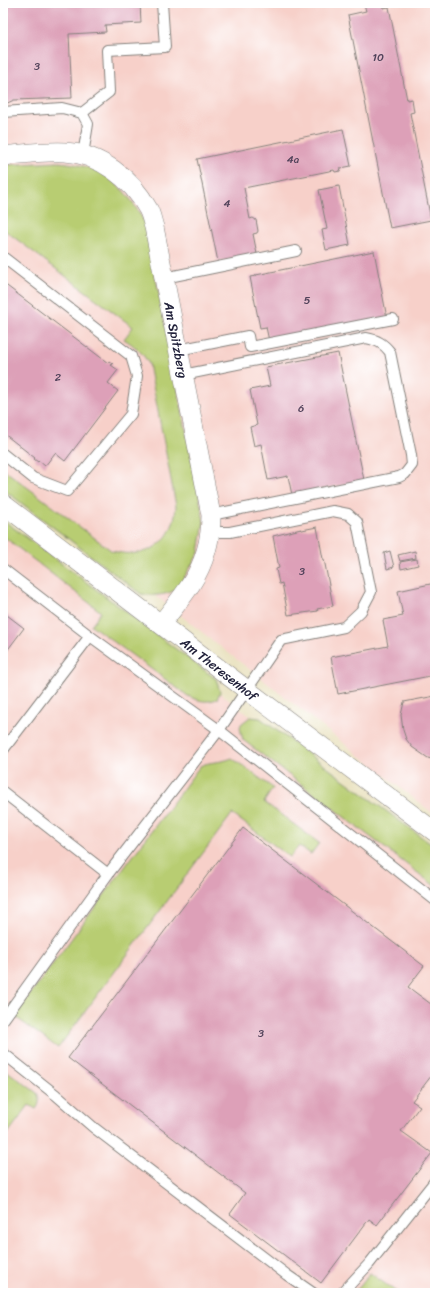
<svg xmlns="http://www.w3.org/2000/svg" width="438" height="1296" font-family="Sriracha,sans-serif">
	<rect width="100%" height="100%" fill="#fff"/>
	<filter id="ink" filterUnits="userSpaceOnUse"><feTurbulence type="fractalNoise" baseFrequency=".025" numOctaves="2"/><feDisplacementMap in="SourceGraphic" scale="8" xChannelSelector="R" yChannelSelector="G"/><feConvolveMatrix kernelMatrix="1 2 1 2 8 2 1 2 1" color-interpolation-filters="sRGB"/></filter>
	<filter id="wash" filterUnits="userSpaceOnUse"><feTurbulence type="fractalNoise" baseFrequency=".012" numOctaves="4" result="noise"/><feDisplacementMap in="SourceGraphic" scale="16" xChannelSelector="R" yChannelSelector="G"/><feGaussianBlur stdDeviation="0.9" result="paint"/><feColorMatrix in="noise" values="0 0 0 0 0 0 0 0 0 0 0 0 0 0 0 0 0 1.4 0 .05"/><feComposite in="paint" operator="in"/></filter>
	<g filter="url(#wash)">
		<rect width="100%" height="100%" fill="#e8e0bc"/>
		<!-- built -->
		<g fill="#f7d0c9">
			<path d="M3,3H435V815L133,578L3,479Z"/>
			<path d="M3,527L435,858V1293H3Z"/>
		</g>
		<!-- green -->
		<g fill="#b8cd72" stroke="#6d7856">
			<path d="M58,162C102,165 125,185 145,223L204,521L199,553L177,589C166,596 153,596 141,594L3,489V469L112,551C147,560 174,544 176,506L149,364C142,352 135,346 124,339L133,327L3,229V165Z"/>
			<path d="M3,520L216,679L220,692L217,699C206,703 199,701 188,696L91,625L101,612L3,536Z"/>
			<path d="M250,717L260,718L435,847V886L243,740L240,728L241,724Z"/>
			<path d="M232,758L273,788L264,802L319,843L311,854L299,846L290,857L232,814L58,1048L14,1016L200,766C210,761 221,763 232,758Z"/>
			<path d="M3,1068L37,1093C40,1099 40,1104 36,1109L29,1105L3,1140Z"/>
			<path d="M370,1273L398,1293H354Z"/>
		</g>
		<g id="blocks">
			<!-- building -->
			<g fill="#dda0b8">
				<path d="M3,3H140L141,23L105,25L106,32L69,34L72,98L14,100L3,105Z"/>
				<path d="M382,3L383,8L389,7L407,100L412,99L414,112L410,113L431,220L390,228L348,15L366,11L364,4Z"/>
				<path d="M343,129L351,166L341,168L340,171L335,172L334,170L244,188L250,219L253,218L256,220L258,231L257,233L253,234L257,254L218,262L197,159Z"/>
				<path d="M339,186L350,245L326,250L322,230L327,229L319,190Z"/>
				<path d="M374,251L387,318L269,341L266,327L260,328L250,277L256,276V275Z"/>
				<path d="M3,283L108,363L109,361L113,364L111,365L118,370L108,383L118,391L65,461L55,453L45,466L39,461L38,462L34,459L35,458L3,433Z"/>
				<path d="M338,353L364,480L292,495L288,476L268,480L261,444L254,446L250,427L257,425L250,390L270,386L266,367Z"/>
				<path d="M317,527L323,559H324L333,606L317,609L318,611L288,615L282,583L279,584L276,569L279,568L273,536L301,529L302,530Z"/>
				<path d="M390,551L394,567L387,569L384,553Z"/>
				<path d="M415,551L416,558L400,561L398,555Z"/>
				<path d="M417,559L418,565L401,569L400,562Z"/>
				<path d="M435,583V675L338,694L331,657L388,646L383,620L403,616L398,591Z"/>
				<path d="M3,612L24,628L3,656Z"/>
				<path d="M435,696V760L428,758L412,747L406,739L403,730L401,715L404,702Z"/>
				<path d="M243,828L424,966L408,987L435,1007V1071L412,1101L420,1106L401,1131L432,1153L377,1225L369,1219L321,1283L230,1214L245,1193L68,1058Z"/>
			</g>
		</g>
	</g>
	<g filter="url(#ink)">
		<use href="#blocks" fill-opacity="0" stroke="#85817c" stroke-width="1"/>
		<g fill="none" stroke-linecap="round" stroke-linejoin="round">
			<defs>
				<g id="lane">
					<path d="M3,112L62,108L82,113L88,124L83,155"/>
					<path d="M82,113L109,92L107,50L165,47L162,3"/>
					<path d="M3,257L131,356L137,376L131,414L67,491L33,478L3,454"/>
					<path d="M164,278L296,251"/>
					<path d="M178,350L248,336L250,347L393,319"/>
					<path d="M183,375L366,338C377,340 383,343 390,352L411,455L412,465L405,474L399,477L211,515"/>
					<path d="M3,569L90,636L219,730L435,900"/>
					<path d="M3,750L90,636"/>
					<path d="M3,792L108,874"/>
					<path d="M3,1020L108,874L219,730L281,640L344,627L361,611L371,592L357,522L348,514L333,511L230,532H211"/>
					<path d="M3,1053L56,1095L93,1127L287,1275L313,1293"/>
					<path d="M342,1293L369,1264L435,1181"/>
				</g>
				<g id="street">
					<path d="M3,156C22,154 46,151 65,152C100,154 132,179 148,209C151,214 152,221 154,227L211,515C211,539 204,564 191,584C182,598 171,611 161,624"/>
					<path d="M3,504L247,690L435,832"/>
				</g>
			</defs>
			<!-- lane casing -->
			<use href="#lane" stroke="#85817c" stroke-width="12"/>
			<!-- street casing -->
			<use href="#street" stroke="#85817c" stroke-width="20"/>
			<!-- lane -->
			<use href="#lane" stroke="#fff" stroke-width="10"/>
			<!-- street -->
			<use href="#street" stroke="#fff" stroke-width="19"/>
		</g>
	</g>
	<g text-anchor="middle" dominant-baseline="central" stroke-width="3" stroke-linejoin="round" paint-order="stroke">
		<!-- number labels -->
		<g font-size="11" fill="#51425a">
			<text x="378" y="57">10</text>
			<text x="37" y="66">3</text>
			<text x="293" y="159">4a</text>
			<text x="227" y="203">4</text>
			<text x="307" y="300">5</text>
			<text x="58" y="377">2</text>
			<text x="301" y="408">6</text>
			<text x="302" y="571">3</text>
			<text x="261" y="1033">3</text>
		</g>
		<!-- street labels -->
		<g font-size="13" fill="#22223b" stroke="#fff">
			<text transform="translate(176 340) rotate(79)">Am Spitzberg</text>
			<text transform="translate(219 669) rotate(38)">Am Theresenhof</text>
		</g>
	</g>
	<!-- margin -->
	<rect width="438" height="1296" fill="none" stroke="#fff" stroke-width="16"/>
</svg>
